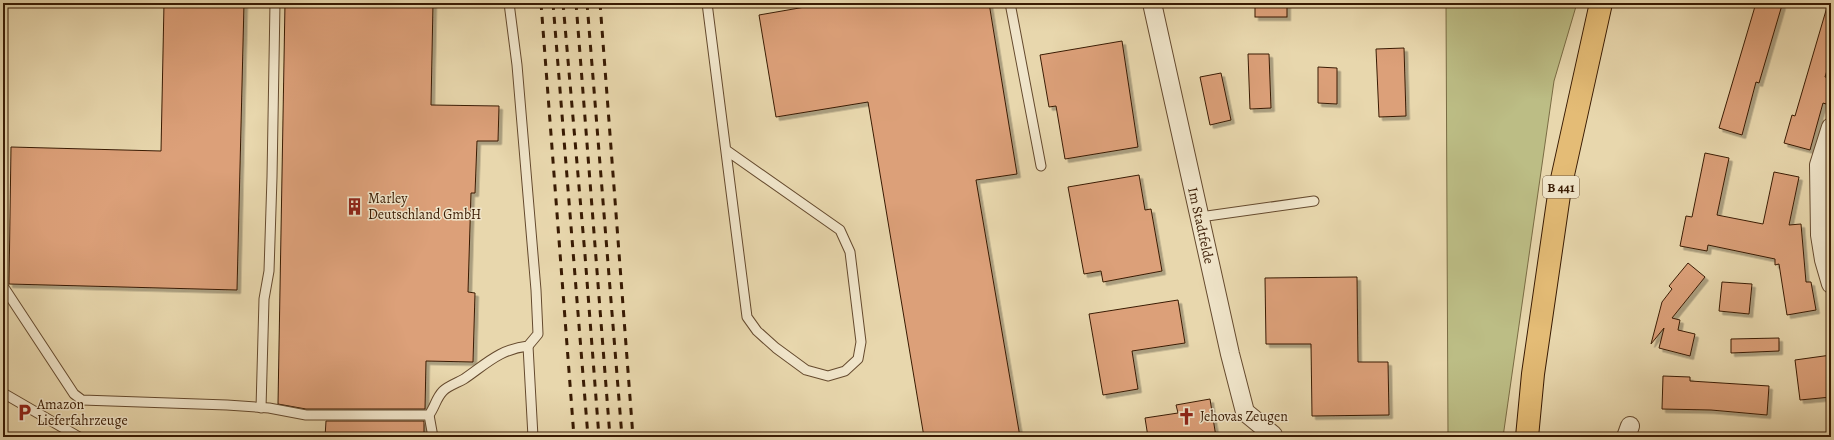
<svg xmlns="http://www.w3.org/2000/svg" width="1834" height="440" font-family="Alegreya,serif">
	<defs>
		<filter id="shadow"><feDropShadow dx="3.5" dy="3.5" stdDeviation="0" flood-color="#0004"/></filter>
	</defs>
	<rect width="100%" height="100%" fill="#e8d7ad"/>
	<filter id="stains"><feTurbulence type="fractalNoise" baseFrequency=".005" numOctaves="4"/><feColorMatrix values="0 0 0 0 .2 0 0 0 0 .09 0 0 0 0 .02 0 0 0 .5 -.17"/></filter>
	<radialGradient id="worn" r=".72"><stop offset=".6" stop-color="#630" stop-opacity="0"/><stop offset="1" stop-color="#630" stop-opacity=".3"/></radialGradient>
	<!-- green -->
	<path fill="#bcbd85" stroke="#7a6c44" d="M1446,3H1577L1554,81L1503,437H1448Z"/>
	<!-- building -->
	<g fill="#dca079" stroke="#391b03" filter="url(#shadow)">
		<path d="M164,3H244L237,290L9,284L11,147L161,151Z"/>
		<path d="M285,3H433L431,105L499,106L498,141H477L475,193H471L468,292L475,293L473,362L426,361L425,409H306L278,404Z"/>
		<path d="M828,3H989L1017,174L976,180L1020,437H924L868,102L776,117L759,15Z"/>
		<rect x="1255" y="3" width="32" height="14"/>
		<path d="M1756,3H1775L1782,5L1759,83L1756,82L1742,135L1719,128Z"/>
		<path d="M1827,7L1831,8V57L1825,77L1831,78V85L1826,104L1823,103L1810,150L1784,143L1792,115L1795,116Z"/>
		<path d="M1122,41L1138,147L1065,159L1056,106L1049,107L1040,55Z"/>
		<path d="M1404,48L1406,116L1379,117L1376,49Z"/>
		<path d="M1248,54H1269L1271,108L1250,109Z"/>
		<path d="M1318,67L1337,68V104L1318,103Z"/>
		<path d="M1221,73L1231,120L1210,125L1200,77Z"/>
		<path d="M1705,153L1729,158L1717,215L1763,224L1774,172L1799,177L1789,225L1801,224L1806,282H1811L1816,310L1787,315L1779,264L1775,265V259L1708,245L1707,251L1680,246L1686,216L1692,217Z"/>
		<path d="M1139,175L1145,210L1151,209L1162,271L1103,282L1101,271L1084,274L1068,187Z"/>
		<path d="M1688,263L1705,277L1672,318L1680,320L1678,330L1695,334L1690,356L1659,348L1664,328L1651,344L1662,302L1672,289L1669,286Z"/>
		<path d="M1357,277L1358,362H1388L1389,415L1312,416L1311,344H1266L1265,278Z"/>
		<path d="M1722,282L1752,284L1749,314L1719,311Z"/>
		<path d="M1178,300L1185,343L1132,351L1138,389L1103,395L1089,314Z"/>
		<path d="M1779,338V351L1731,353V339Z"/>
		<path d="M1831,355V397L1800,400L1795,360Z"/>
		<path d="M1663,376L1690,377V381L1769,386L1767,415L1711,410L1662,409Z"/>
		<path d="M1210,399L1216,437H1148L1145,418L1178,413L1176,405Z"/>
		<path d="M326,421H424V437H325Z"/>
	</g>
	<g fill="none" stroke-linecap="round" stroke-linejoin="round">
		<defs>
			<g id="lane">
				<path d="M707,3L747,317L757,331L776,348L806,370L828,376L845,371L858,359L861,342L850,252L840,230L726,150"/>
				<path d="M1010,3L1041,166"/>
				<path d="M1200,217L1314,201"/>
				<path d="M3,286L74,394L82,400L227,405L269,408L306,415H429C435,407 436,398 443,391C448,386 457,383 464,379C486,364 500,349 528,346L538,334L536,290L517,65L509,3"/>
				<path d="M528,346L533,437"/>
				<path d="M3,393L79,437"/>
				<path d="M261,408L264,299L269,271L272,177L275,3"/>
				<path d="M429,415L433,437"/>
			</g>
			<g id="street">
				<path id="s1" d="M1152,3L1230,354L1245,412L1273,435"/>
				<path d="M1831,127L1819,165L1820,235L1824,260L1831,284"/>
				<path d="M1626,437L1630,426"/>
			</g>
			<path id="primary" d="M1527,437L1533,374L1560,188L1601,3"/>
		</defs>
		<!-- lane casing -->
		<use href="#lane" stroke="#654a2e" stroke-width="11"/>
		<!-- street casing -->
		<use href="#street" stroke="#654a2e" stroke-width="20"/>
		<!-- primary casing -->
		<use href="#primary" stroke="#391b03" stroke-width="24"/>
		<!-- lane -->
		<use href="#lane" stroke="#f0e5ca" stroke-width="9"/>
		<!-- street -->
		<use href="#street" stroke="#f0e5ca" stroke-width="18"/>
		<!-- primary -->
		<use href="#primary" stroke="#e4bc76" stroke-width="22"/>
		<!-- rail -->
		<g stroke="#391b03" stroke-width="3" stroke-dasharray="7 7" stroke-linecap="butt">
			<path d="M541,3L574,437"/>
			<path d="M553,3L588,437"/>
			<path d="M563,3L585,255L599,437"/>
			<path d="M576,3L610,437"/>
			<path d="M587,3L622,437"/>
			<path d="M600,3L633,437"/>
		</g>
	</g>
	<!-- icons -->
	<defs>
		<symbol id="building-bare" viewBox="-9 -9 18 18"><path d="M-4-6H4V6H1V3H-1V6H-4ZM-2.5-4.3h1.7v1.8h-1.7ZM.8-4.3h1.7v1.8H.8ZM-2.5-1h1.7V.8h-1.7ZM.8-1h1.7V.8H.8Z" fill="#8f2418" stroke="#f0e5ca" stroke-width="2.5" paint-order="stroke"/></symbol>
		<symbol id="parking-bare" viewBox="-9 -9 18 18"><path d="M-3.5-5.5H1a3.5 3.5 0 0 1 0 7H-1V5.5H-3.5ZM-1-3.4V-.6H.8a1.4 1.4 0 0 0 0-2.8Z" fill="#8f2418" stroke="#f0e5ca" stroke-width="2.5" paint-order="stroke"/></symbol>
		<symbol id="church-bare" viewBox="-9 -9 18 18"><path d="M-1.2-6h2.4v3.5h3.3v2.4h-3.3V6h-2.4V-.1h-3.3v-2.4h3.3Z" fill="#8f2418" stroke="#f0e5ca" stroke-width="2.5" paint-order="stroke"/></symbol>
	</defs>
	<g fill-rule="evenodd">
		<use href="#building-bare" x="342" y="194" width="25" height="25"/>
		<use href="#parking-bare" x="12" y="400" width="25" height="25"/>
		<use href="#church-bare" x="1174" y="404" width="25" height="25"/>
	</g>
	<g text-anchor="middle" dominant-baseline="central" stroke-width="3" stroke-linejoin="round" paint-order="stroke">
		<!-- shield labels -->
		<rect fill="#f0e5ca" stroke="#70583f" stroke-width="1" x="1543" y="176" width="36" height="22" rx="3"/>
		<g font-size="13" font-weight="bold" fill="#391b03">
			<text x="1561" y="187">B 441</text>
		</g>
		<!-- poi labels -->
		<g font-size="14" fill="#391b03" stroke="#f0e5ca" text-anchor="start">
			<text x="368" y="198">Marley<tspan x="368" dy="16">Deutschland GmbH</tspan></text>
			<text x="37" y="404">Amazon<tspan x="37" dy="16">Lieferfahrzeuge</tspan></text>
			<text x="1200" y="416">Jehovas Zeugen</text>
		</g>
		<!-- street labels -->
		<g font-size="14" fill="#391b03" stroke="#f0e5ca">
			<text stroke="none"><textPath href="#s1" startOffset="228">Im Stadtfelde</textPath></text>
		</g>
	</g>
	<!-- margin -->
	<rect width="1834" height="440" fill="none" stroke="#e8d7ad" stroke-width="16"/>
	<rect x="4" y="4" width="1826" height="432" fill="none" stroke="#391b03" stroke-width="2"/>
	<rect x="8" y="8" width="1818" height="424" fill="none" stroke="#391b03"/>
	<rect width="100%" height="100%" filter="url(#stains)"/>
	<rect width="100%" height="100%" fill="url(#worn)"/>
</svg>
